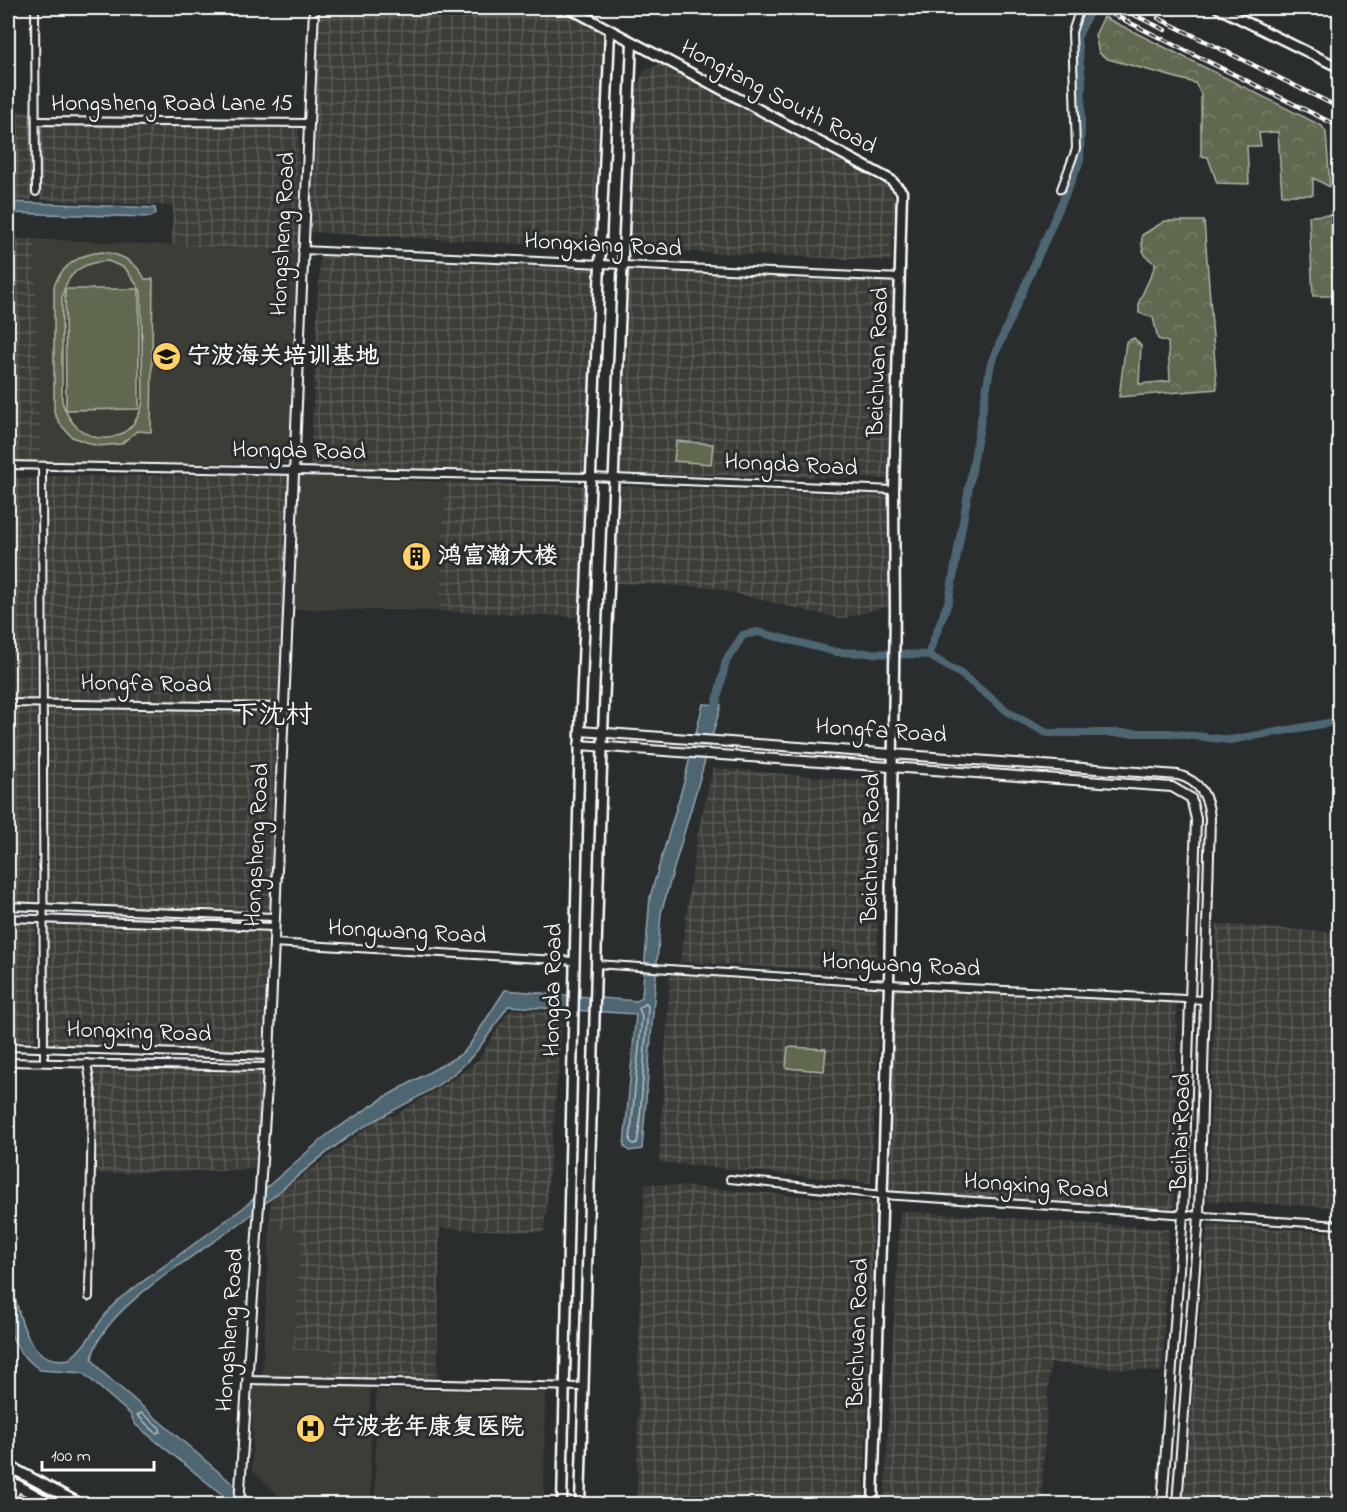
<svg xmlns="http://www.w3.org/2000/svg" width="1347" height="1512" font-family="'Indie Flower','LXGW WenKai TC',sans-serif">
	<defs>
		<pattern id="industrial-grid" width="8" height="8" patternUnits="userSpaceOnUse" patternTransform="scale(1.5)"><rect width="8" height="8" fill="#3d3d38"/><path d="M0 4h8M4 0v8" fill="none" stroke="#5a5a56"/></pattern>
		<pattern id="forest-crowns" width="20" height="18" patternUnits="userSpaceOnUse" patternTransform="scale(1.5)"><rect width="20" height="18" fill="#61694f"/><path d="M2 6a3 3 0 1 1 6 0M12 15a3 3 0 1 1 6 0" fill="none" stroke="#798069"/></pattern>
	</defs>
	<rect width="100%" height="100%" fill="#2a2d2e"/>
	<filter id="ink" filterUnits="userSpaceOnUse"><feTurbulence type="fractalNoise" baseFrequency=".0167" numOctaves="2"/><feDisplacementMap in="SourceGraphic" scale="12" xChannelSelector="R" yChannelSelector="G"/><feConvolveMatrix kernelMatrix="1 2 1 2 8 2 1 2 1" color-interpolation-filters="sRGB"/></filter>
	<g filter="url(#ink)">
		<!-- built -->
		<g fill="#3d3d38">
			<path d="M35,239L298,251L289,463H41Z"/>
			<path d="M297,476L446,482L439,611L292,609Z"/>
			<path d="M270,1228L301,1230L293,1350L336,1351L335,1379L262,1377Z"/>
			<path d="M253,1385L370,1386L371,1504H287L252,1470Z"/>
			<path d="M376,1390L545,1392L544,1504H375Z"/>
		</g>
		<!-- industrial -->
		<g fill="url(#industrial-grid)">
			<path d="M320,8H555L606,34L598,248L309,232Z"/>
			<path d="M663,63L890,188L895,202L891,261L627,249L635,89L645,70Z"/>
			<path d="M8,111L32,112L31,201L8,200Z"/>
			<path d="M99,123L299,129L298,251L171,245L173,206L41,200V125Z"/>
			<path d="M8,239H35L41,463H8Z"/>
			<path d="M320,257L597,269L588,473L310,468Z"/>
			<path d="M628,270L898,281L891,479L618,473Z"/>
			<path d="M288,475L278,702L46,699V476Z"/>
			<path d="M8,478H37L36,699H8Z"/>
			<path d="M446,482L584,486L579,617L439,611Z"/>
			<path d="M617,486L889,496V606L841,619L709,587L613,583Z"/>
			<path d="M8,706L37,707L36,905L8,904Z"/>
			<path d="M46,706L276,710L269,916L46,904Z"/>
			<path d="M713,768L879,782L882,799L877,959L864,972L680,962L697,836Z"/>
			<path d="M8,920H36L35,1046L8,1045Z"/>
			<path d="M46,921L268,929L262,1053L46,1046Z"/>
			<path d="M1217,924L1339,933V1207L1208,1201Z"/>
			<path d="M670,974L881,990L871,1183L659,1162Z"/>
			<path d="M892,989L1177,1003L1174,1209L889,1191Z"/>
			<path d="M513,1009L563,1013L544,1232L440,1228L437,1379H335V1351L293,1350L301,1230L270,1228L271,1199L383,1116H394L459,1075L479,1059L506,1015Z"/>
			<path d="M94,1067L264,1070L255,1169L95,1174Z"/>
			<path d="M645,1183L874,1202L864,1504H637L639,1322Z"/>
			<path d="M900,1211L1169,1229L1162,1372L1050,1363L1041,1504H884Z"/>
			<path d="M1208,1224L1339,1233V1504H1183Z"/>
		</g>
		<!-- forest -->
		<g fill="url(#forest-crowns)" stroke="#b0b4a7" stroke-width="1.5">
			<path d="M1104,17L1322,126L1326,132L1330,187L1313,178V195H1282L1278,132L1259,133L1261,146H1247L1249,184L1217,183L1208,157L1201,156V94L1195,83L1108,59L1099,53L1095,35Z"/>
			<path d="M1331,215L1333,296H1313L1309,216Z"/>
			<path d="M1165,221H1204L1217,389L1119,397L1126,342L1134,338L1141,346L1139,384L1170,381L1168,342L1158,339L1153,317L1139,313V302L1156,264C1143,256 1141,251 1142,235Z"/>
		</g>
		<!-- garden -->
		<g fill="#61694f" stroke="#b0b4a7" stroke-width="1.5" fill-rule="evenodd">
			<path d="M102,252C121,254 136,261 145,279H153L151,432L137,431L121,444L97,446L72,437L61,425L54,413V286C62,265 80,254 102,252ZM108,261L125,268L141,291L143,401C134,451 75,450 62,401V298C66,273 83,262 108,261Z"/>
			<path d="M65,289H139V409L66,410Z"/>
			<path d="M676,441L713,444L711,464L674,461Z"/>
			<path d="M788,1047L826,1049L824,1071L786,1068Z"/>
		</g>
		<!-- water -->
		<g fill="#4d6672" stroke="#94a3aa" stroke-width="1.5">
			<path d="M8,202L155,208L156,213L151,217L8,213Z"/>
			<path d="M703,704L721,705L661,913L642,1149L629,1151L624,1146L636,1014L508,1006C491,1031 476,1057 451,1076C421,1099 386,1112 354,1133C316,1158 283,1190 247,1218C207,1250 100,1306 92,1359L102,1372L256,1504H234L136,1425L130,1414L83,1373L40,1370L21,1354L8,1329V1274C20,1304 22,1368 69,1359C90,1344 99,1317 119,1299L243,1208L328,1134L385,1097L460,1055L469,1046L505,990L637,1001L642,997L650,897L684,782Z"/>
		</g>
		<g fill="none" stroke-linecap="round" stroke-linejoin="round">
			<!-- shore -->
			<g stroke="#b8c2c7" stroke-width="1.5">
				<path d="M645,1003L648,1006L639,1132L637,1143L633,1144L630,1141L642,1016L639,1009Z"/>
				<path d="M142,1413L160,1428V1432L156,1433L137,1415Z"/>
			</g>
			<!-- canal -->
			<g stroke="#4d6672" stroke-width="8">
				<path d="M928,655L949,600L991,363L1080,161L1082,81L1077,38L1091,8"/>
				<path d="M714,713L726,661L743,635L758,632L836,652L928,655L961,674L1011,714L1047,733H1169L1230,740L1340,721"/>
			</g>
			<defs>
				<g id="minor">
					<path d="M35,8L36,192"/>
					<path d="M36,121L309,123"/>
					<path d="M1061,189L1076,149L1072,32L1080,8"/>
					<path d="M302,250L901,278"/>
					<path d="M8,465L591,477L894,490"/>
					<path d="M42,466L44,1062"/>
					<path d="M8,703L284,707"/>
					<path d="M8,906L274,917"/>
					<path d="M8,918L274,927"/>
					<path d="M273,943L574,961"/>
					<path d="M596,964L889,984L1205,1000"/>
					<path d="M8,1047L269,1056"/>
					<path d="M8,1062L268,1067"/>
					<path d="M87,1063L92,1093L89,1297"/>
					<path d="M730,1179L883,1195L1340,1225"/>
					<path d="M247,1380L583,1387"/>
					<path d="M8,1504L19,1487"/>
				</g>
				<g id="tertiary">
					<path d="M580,731L1178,775C1200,781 1208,796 1210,818L1199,1215L1177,1504"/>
					<path d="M579,745L1172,787L1191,798L1196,819L1183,1214L1162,1504"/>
					<path d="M239,1504L269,1056L314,8"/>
				</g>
				<g id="secondary">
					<path d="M569,8L891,180L902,192L894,490L895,611L889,984L873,1504"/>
					<path d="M1218,8L1340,68"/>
					<path d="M562,1504L580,731L610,31"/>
					<path d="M580,1504L603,732L632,42"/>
				</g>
				<g id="primary">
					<path d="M8,1466L80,1504"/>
					<path d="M8,1480L51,1504"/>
				</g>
			</defs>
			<!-- minor casing -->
			<use href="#minor" stroke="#fff" stroke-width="10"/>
			<!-- tertiary casing -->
			<use href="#tertiary" stroke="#fff" stroke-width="12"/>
			<!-- secondary casing -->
			<use href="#secondary" stroke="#fff" stroke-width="13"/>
			<!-- primary casing -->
			<use href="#primary" stroke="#fff" stroke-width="14"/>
			<!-- minor -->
			<use href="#minor" stroke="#2a2d2e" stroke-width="6"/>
			<!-- tertiary -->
			<use href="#tertiary" stroke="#2a2d2e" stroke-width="8"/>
			<!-- secondary -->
			<use href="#secondary" stroke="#2a2d2e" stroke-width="8"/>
			<!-- primary -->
			<use href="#primary" stroke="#2a2d2e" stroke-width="9"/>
			<defs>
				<g id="rail">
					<path d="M1100,8L1340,127"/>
					<path d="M1120,8L1165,30"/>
					<path d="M1158,18L1340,108"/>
				</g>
			</defs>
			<!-- rail casing -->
			<use href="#rail" stroke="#fff" stroke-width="4.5"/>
			<!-- rail -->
			<use href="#rail" stroke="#2a2d2e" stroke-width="2" stroke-dasharray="7" stroke-linecap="butt"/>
		</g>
	</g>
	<!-- icons -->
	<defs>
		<symbol id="university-disc" viewBox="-11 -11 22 22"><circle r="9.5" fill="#ffd166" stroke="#2a2d2e"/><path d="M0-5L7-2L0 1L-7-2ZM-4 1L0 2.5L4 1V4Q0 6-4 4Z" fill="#111"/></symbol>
		<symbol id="building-disc" viewBox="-11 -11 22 22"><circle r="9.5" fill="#ffd166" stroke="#2a2d2e"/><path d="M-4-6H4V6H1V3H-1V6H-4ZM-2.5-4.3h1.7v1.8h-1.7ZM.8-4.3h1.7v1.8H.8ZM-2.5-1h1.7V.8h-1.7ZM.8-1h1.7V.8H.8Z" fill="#111"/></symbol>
		<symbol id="hospital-disc" viewBox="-11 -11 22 22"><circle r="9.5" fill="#ffd166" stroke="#2a2d2e"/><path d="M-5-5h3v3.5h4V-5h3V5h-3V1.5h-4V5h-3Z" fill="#111"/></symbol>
	</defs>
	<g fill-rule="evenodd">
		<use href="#university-disc" x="150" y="340" width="33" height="33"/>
		<use href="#building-disc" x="400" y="540" width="33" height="33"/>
		<use href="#hospital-disc" x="294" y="1412" width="33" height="33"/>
	</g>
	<g text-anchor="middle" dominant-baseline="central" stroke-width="6" stroke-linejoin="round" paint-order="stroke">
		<!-- street labels -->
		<g font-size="24" fill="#fff" stroke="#2a2d2e">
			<text transform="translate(778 98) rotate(28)">Hongtang South Road</text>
			<text x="172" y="104">Hongsheng Road Lane 15</text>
			<text transform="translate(284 234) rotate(-87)">Hongsheng Road</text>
			<text transform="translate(603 246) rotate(3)">Hongxiang Road</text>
			<text transform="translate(879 362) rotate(-88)">Beichuan Road</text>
			<text transform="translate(299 452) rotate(1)">Hongda Road</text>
			<text transform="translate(791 466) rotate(3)">Hongda Road</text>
			<text transform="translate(146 685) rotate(1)">Hongfa Road</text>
			<text transform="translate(881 732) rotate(4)">Hongfa Road</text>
			<text transform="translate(258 845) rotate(-87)">Hongsheng Road</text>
			<text transform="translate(872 848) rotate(-89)">Beichuan Road</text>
			<text transform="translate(407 933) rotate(3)">Hongwang Road</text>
			<text transform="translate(901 966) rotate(3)">Hongwang Road</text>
			<text transform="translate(554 990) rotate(-89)">Hongda Road</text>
			<text transform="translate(139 1033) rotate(2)">Hongxing Road</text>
			<text transform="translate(1182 1132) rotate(-88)">Beihai Road</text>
			<text transform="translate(1036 1187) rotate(4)">Hongxing Road</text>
			<text transform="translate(231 1330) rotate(-86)">Hongsheng Road</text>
			<text transform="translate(859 1333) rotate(-88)">Beichuan Road</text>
		</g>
		<!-- poi labels -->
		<g font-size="24" font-weight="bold" fill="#fff" stroke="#2a2d2e" text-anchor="start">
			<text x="187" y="357">宁波海关培训基地</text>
			<text x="438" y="557">鸿富瀚大楼</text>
			<text x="332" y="1428">宁波老年康复医院</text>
		</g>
		<!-- quarter labels -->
		<g font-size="27" fill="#fff" stroke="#2a2d2e">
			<text x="272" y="716">下沈村</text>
		</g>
	</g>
	<!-- margin -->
	<rect width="1347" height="1512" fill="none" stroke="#2a2d2e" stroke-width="30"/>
	<rect x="15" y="15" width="1317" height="1482" fill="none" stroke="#fff" stroke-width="2" filter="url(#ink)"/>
	<!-- scale -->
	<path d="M42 1461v9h112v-9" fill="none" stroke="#ffffff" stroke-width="3"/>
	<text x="51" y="1461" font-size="18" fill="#ffffff" stroke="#2a2d2e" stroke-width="4.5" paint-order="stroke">100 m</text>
</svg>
